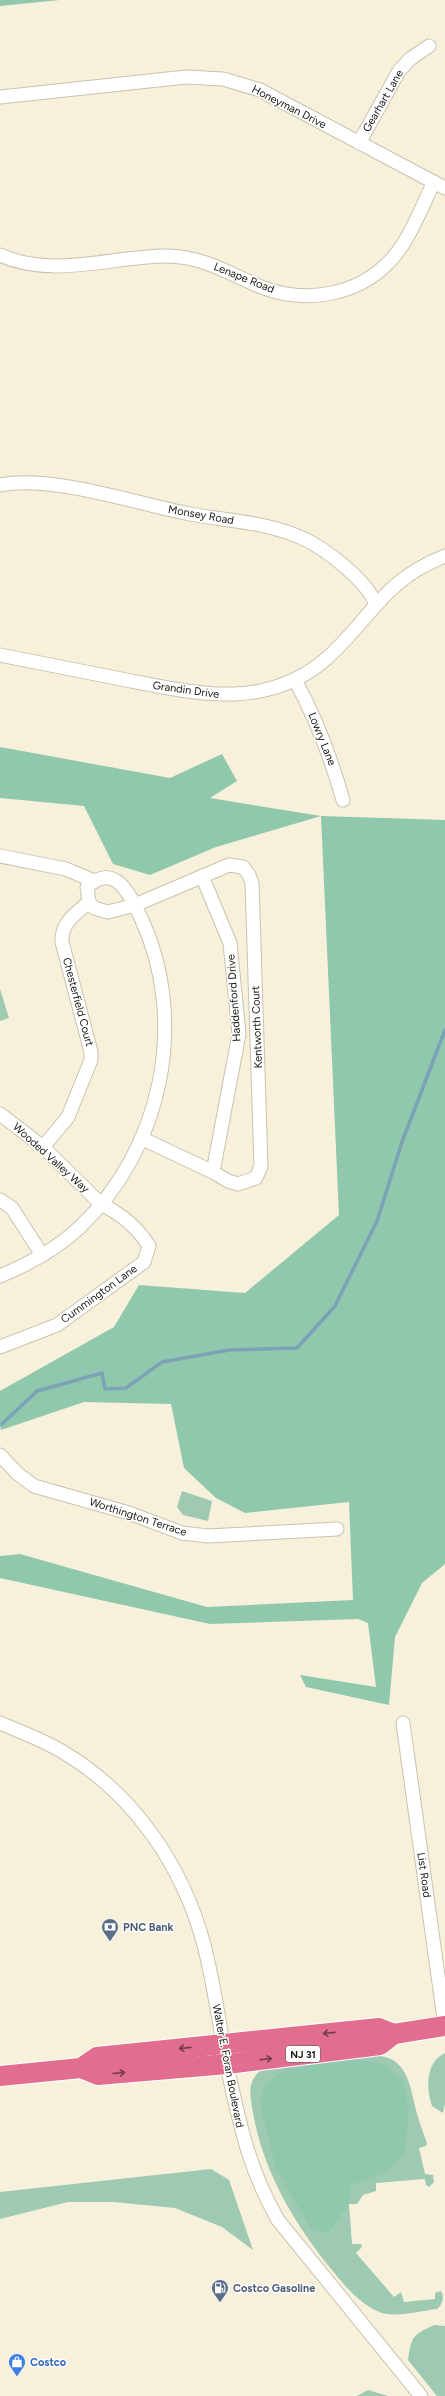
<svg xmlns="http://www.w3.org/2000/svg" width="445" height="2396" font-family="Figtree,sans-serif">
	<rect width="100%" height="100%" fill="#f7f0db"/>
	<!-- green -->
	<g fill="#9ec9b3">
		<path d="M0,989L9,1018L0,1021Z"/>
		<path d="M182,1491L212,1501L208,1521L183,1515L177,1507Z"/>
		<path d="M445,2053V2103L443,2113L432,2106C426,2088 425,2063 445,2053Z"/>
		<path d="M376,2056C407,2056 410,2086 416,2110C419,2122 423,2132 427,2143L426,2146L419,2148L425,2174L433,2175L434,2182L429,2187L426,2185L425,2179L376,2183V2191L363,2195L357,2204H349L352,2244H361L362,2247L356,2253L394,2297L401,2292L404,2302L435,2299V2293L441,2291C445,2298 442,2305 437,2309C419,2311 393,2319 377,2311C358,2302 345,2286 332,2270C296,2226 265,2175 254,2118C251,2100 245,2083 261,2070Z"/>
		<path d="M211,2169L229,2180L253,2250L222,2227L175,2208L114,2202H68L0,2219V2192Z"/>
		<path d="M435,2325L445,2326V2396H437L408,2360C411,2337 413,2334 435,2325Z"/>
		<path d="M368,2390L388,2396H357Z"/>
	</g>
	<!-- forest -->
	<g fill="#8fc8ac">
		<path d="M0,0H60L0,6Z"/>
		<path d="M0,747L170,778L222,754L237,781L210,798L321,816L445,820V1564L422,1583L395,1637L389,1705L306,1687L300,1675L376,1687L368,1623L358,1619L210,1624L0,1578V1556L20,1554L207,1607L353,1600L349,1502L245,1513L216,1498L184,1468L171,1404L84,1402L1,1430L0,1426V1391L114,1327L139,1285L245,1293L339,1215L321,816L216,847L150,875L113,864L84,806L0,798Z"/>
		<path d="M356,2059L386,2065L404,2083L409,2111L405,2151L386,2172L351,2185L349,2204L328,2233L312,2230L276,2169L260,2103L266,2083L286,2069Z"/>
	</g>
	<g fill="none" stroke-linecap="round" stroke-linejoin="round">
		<!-- stream -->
		<path stroke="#7ba2b6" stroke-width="3.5" d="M2,1424L37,1391L102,1373L105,1389L126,1388L162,1362L229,1350L297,1348L335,1306L377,1221L402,1142L445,1030"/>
		<defs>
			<g id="minor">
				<path d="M0,97L186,77L223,79L260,90L445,188"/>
				<path d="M359,143L399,71L410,59L429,46"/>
				<path d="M0,255C53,279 112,256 167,256C202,256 230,274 261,287C305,304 357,296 390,261C410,240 421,208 434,182"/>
				<path d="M0,485C50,474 138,504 190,514C228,521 267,522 302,538C325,548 367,581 375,603"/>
				<path d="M0,655C40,663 81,671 121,679C193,693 264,712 326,659C371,619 383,580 445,556"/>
				<path d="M295,680C316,718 331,758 343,800"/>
				<path d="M0,856L66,869L94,881"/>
				<path d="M202,876L230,943L239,1034L213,1172"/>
				<path d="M0,1114L43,1147L101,1204C121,1214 138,1228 149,1246L144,1262L57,1325L0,1347"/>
				<path d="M43,1147L68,1117L91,1060V1052L62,942C61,923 75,914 89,902"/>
				<path d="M0,1200L12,1208L42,1255"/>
				<path d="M0,1276C29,1264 57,1249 80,1227C162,1149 189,1021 141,918C130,895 115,861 87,887L89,902L94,908L108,912L135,905L229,865L243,867L249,875L252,883L261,1166L256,1178L238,1184L228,1181L213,1172L141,1138"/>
				<path d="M0,1455L18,1474L34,1486L129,1513L182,1533L208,1536L337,1529"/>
				<path d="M0,1723C21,1732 43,1740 63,1752C134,1794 183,1866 204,1945C215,1987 220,2032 229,2075C241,2130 250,2171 278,2220L421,2396"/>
				<path d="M403,1723L445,2026"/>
			</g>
			<g id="highway">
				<path d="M81,2068L98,2075L227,2064L380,2045L394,2034L445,2026"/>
				<path d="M0,2076L81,2068L97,2057L379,2028L394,2034"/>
			</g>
		</defs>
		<!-- minor casing -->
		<use href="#minor" stroke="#c9c3ae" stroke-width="15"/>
		<!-- highway casing -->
		<use href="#highway" stroke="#fff" stroke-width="22"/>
		<!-- minor -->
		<use href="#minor" stroke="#fff" stroke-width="13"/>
		<!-- highway -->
		<use href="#highway" stroke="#e16e8e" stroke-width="20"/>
	</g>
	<!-- one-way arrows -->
	<defs><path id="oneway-shaft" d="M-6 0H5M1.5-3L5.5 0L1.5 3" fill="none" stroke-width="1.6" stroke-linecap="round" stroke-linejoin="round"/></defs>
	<g stroke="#723d48">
		<use href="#oneway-shaft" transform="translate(329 2033) rotate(174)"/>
		<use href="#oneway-shaft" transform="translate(185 2048) rotate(174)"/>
		<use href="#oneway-shaft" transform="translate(266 2059) rotate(-7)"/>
		<use href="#oneway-shaft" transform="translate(119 2073) rotate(-5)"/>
	</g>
	<!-- icons -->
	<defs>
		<symbol id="bank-pin" viewBox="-11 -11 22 30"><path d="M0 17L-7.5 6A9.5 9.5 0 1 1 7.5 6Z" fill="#5c6f8a" stroke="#fff"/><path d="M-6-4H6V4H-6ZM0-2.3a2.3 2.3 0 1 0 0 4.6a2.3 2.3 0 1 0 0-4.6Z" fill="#fff"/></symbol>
		<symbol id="fuel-pin" viewBox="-11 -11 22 30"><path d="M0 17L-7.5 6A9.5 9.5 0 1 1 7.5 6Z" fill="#5c6f8a" stroke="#fff"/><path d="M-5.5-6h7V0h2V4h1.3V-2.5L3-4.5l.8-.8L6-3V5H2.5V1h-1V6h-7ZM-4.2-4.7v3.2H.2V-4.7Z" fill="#fff"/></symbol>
		<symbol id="shop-pin" viewBox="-11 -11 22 30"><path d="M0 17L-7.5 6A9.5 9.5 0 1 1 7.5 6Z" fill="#3f7fe0" stroke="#fff"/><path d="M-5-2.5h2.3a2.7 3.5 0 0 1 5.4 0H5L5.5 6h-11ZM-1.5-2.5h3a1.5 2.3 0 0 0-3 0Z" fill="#fff"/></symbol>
	</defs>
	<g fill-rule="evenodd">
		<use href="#bank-pin" x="100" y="1917" width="20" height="27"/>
		<use href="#fuel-pin" x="210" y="2278" width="20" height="27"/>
		<use href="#shop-pin" x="7" y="2352" width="20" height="27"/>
	</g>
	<g text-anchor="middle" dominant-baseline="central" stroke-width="3" stroke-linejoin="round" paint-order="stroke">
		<!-- shield labels -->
		<rect fill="#fff" stroke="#5d5b56" stroke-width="1" x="286" y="2046" width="34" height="16" rx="3"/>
		<g font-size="10" font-weight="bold" fill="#17150e">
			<text x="303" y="2054">NJ 31</text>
		</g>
		<!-- street labels -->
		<g font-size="11" fill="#17150e" stroke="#fff">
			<text transform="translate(383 101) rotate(-60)">Gearhart Lane</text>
			<text transform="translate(289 107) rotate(27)">Honeyman Drive</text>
			<text transform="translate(244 278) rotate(22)">Lenape Road</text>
			<text transform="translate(201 515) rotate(10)">Monsey Road</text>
			<text transform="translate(186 690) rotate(8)">Grandin Drive</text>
			<text transform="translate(322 739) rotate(68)">Lowry Lane</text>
			<text transform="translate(234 998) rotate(-94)">Haddenford Drive</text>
			<text transform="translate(78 1002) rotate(75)">Chesterfield Court</text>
			<text transform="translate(257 1027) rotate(-92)">Kentworth Court</text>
			<text transform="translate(51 1158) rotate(42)">Wooded Valley Way</text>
			<text transform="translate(99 1294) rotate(-36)">Cummington Lane</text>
			<text transform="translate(138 1517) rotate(18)">Worthington Terrace</text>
			<text transform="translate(424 1875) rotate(82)">List Road</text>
			<text transform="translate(228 2066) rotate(79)">Walter E. Foran Boulevard</text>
		</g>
		<!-- service labels -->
		<g font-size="11" font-weight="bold" fill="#4e5e75" stroke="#fff" text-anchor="start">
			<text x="123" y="1927">PNC Bank</text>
			<text x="233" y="2288">Costco Gasoline</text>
		</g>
		<!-- shop labels -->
		<g font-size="11" font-weight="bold" fill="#366cbe" stroke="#fff" text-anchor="start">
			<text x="30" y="2362">Costco</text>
		</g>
	</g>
</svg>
